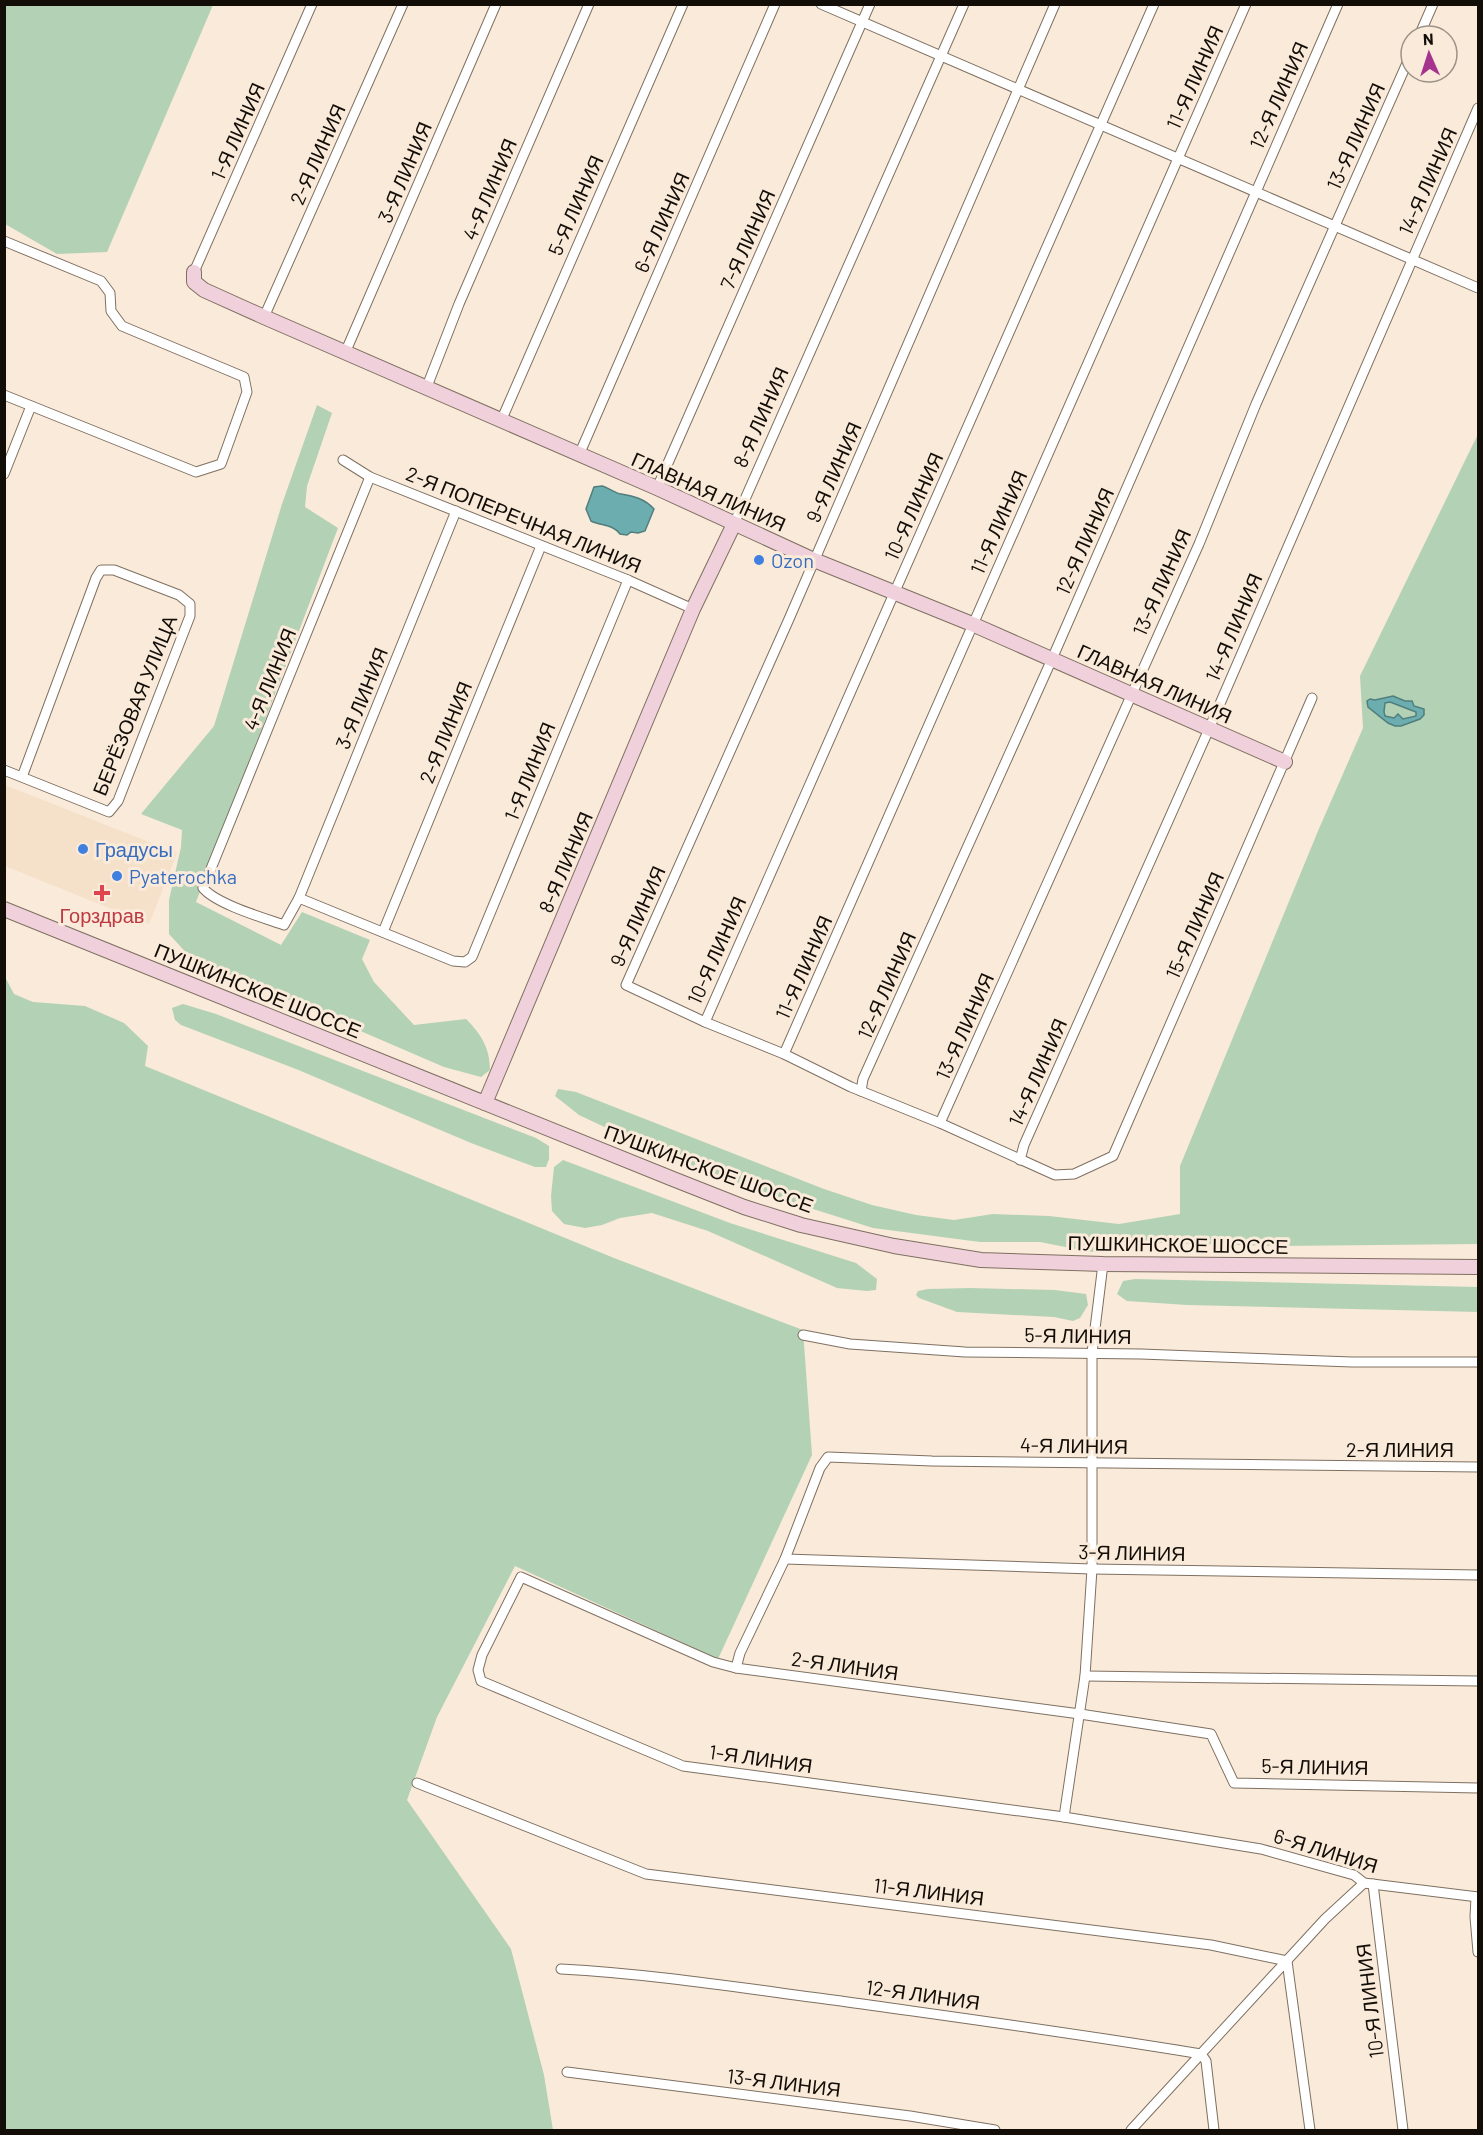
<svg xmlns="http://www.w3.org/2000/svg" width="1483" height="2135" font-family="Barlow,sans-serif">
	<rect width="100%" height="100%" fill="#faeada"/>
	<!-- built -->
	<path fill="#f5e0c9" d="M5,785L177,853L149,924L5,866Z"/>
	<!-- green -->
	<g fill="#b3d2b5">
		<path d="M5,4L213,5L107,252L57,254L5,224Z"/>
		<path d="M317,405L332,413L307,486L305,507L338,528L196,902L281,945L302,912L370,940L362,959L374,982L414,1025L466,1019C481,1034 490,1048 490,1070L481,1077L444,1067L191,958L169,934V900L181,847L182,830L141,814L214,726L282,504Z"/>
		<path d="M1478,434V1244L1280,1246L1161,1243L1091,1252L1040,1242H980L873,1228L788,1201L666,1156L579,1115L555,1096L558,1089L576,1092L824,1189L872,1205L916,1215L954,1220L993,1214L1049,1216L1119,1224L1180,1214V1166L1318,831L1363,728L1360,676Z"/>
		<path d="M4,975L14,994L33,1002L85,1006L124,1023L148,1046L145,1066L614,1258L803,1330L812,1455L718,1659L515,1566L437,1717L407,1800L511,1949L544,2075L553,2130H5Z"/>
		<path d="M183,1004L216,1014L536,1138L549,1146V1159L546,1167H535L471,1143L296,1069L181,1025L175,1020L172,1008Z"/>
		<path d="M563,1160L730,1223L856,1263L877,1279L876,1290L867,1291L837,1288L708,1231L652,1213L620,1218L602,1225L585,1228L564,1224L552,1211L551,1196L554,1167Z"/>
		<path d="M1135,1279L1478,1287V1312L1187,1305L1127,1301L1117,1294L1123,1281Z"/>
		<path d="M970,1288L1055,1290L1086,1294L1088,1305L1080,1318L1073,1321L1054,1317L957,1312L919,1298L916,1295L918,1291L928,1289Z"/>
	</g>
	<!-- water -->
	<g fill="#6caeb0" stroke="#517e7d" stroke-width="1.5" fill-rule="evenodd">
		<path d="M602,486C609,488 615,493 621,494C634,496 645,499 654,509L645,531L638,533L631,532L627,535L620,534C613,524 601,526 591,521L586,509L594,487Z"/>
		<path d="M1393,696L1405,701H1412L1414,706L1424,709V715L1420,719L1401,726H1395L1388,723L1368,707L1367,701L1370,699L1375,700ZM1390,702L1416,712V716L1403,719L1398,714L1394,718L1385,716L1384,712L1385,703Z"/>
	</g>
	<g fill="none" stroke-linecap="round" stroke-linejoin="round">
		<defs>
			<g id="street">
				<path d="M821,4L1478,288"/>
				<path d="M1055,4L789,619L626,985L705,1022L784,1054L851,1087L940,1123L1055,1175L1074,1174L1113,1156L1312,698"/>
				<path d="M1419,36L1433,4"/>
				<path d="M4,241L101,281L110,293L111,311L122,326L244,377L247,392L221,464L196,472L4,395"/>
				<path d="M194,272L312,4"/>
				<path d="M264,317L403,4"/>
				<path d="M345,353L496,4"/>
				<path d="M426,389L459,304L589,4"/>
				<path d="M501,421L683,4"/>
				<path d="M579,455L775,4"/>
				<path d="M343,460L370,477L628,580L693,609"/>
				<path d="M4,474L31,406"/>
				<path d="M370,477L206,881L203,888C216,904 264,918 284,925L299,898L456,511"/>
				<path d="M657,488L870,4"/>
				<path d="M734,524L964,4"/>
				<path d="M4,770L109,812L118,801L190,616V604L179,595L114,570H101L96,578L22,777"/>
				<path d="M299,898L453,961L465,962L472,957L628,580"/>
				<path d="M383,932L541,546"/>
				<path d="M705,1022L1154,4"/>
				<path d="M784,1054L1246,4"/>
				<path d="M861,1091L863,1079L1052,659L1338,4"/>
				<path d="M940,1123L1199,544L1256,404L1411,54"/>
				<path d="M1020,1160L1024,1145L1209,729L1478,108"/>
				<path d="M803,1335L850,1344L965,1352L1141,1354L1352,1362H1478"/>
				<path d="M785,1559L1092,1569L1478,1575"/>
				<path d="M736,1668L740,1653L785,1559L820,1468L828,1457L932,1461L1478,1467"/>
				<path d="M1085,1676L1478,1681"/>
				<path d="M417,1783L646,1874L1211,1945L1287,1961L1310,2130"/>
				<path d="M1478,1788L1234,1783L1211,1734L1080,1714L736,1668L713,1662L521,1577L482,1655L478,1670L481,1681L683,1766L1064,1817L1261,1849L1354,1875L1364,1883L1478,1897"/>
				<path d="M1064,1817L1085,1676L1092,1569V1353L1103,1264"/>
				<path d="M1373,1884L1403,2130"/>
				<path d="M1476,1897L1475,1917L1478,1952"/>
				<path d="M561,1969C655,1974 748,1989 841,2001C961,2018 1081,2034 1201,2054L1206,2061L1214,2130"/>
				<path d="M567,2072L910,2116L995,2130"/>
				<path d="M1131,2130L1325,1919L1364,1883"/>
			</g>
			<g id="secondary">
				<path d="M194,272V282L204,290L264,317L657,488L814,560L972,624L1285,762"/>
				<path d="M4,909L673,1179L744,1207L801,1225L894,1246L981,1260L1103,1264L1478,1267"/>
				<path d="M485,1103L693,609L734,524"/>
			</g>
		</defs>
		<!-- street casing -->
		<use href="#street" stroke="#7e7061" stroke-width="11"/>
		<!-- secondary casing -->
		<use href="#secondary" stroke="#7e7061" stroke-width="16"/>
		<!-- street -->
		<use href="#street" stroke="#fff" stroke-width="9"/>
		<!-- secondary -->
		<use href="#secondary" stroke="#f0d0da" stroke-width="14"/>
	</g>
	<!-- markers -->
	<g fill="#3f7fe0" stroke="#faeada" stroke-width="2">
		<circle cx="759" cy="560" r="6"/>
		<circle cx="83" cy="849" r="6"/>
		<circle cx="117" cy="876" r="6"/>
	</g>
	<path fill="#e0444e" stroke="#faeada" stroke-width="2" d="M99 884h6v6h6v6h-6v6h-6v-6h-6v-6h6z"/>
	<g text-anchor="middle" dominant-baseline="central" stroke-width="6" stroke-linejoin="round" paint-order="stroke">
		<!-- street labels -->
		<g font-size="20" fill="#120d07" stroke="#faeada">
			<text transform="translate(1194 77) rotate(-66)">11-Я ЛИНИЯ</text>
			<text transform="translate(1278 95) rotate(-66)">12-Я ЛИНИЯ</text>
			<text transform="translate(237 131) rotate(-66)">1-Я ЛИНИЯ</text>
			<text transform="translate(1355 136) rotate(-66)">13-Я ЛИНИЯ</text>
			<text transform="translate(317 154) rotate(-66)">2-Я ЛИНИЯ</text>
			<text transform="translate(404 172) rotate(-67)">3-Я ЛИНИЯ</text>
			<text transform="translate(1427 181) rotate(-66)">14-Я ЛИНИЯ</text>
			<text transform="translate(489 189) rotate(-67)">4-Я ЛИНИЯ</text>
			<text transform="translate(575 205) rotate(-66)">5-Я ЛИНИЯ</text>
			<text transform="translate(661 222) rotate(-66)">6-Я ЛИНИЯ</text>
			<text transform="translate(747 239) rotate(-66)">7-Я ЛИНИЯ</text>
			<text transform="translate(760 417) rotate(-66)">8-Я ЛИНИЯ</text>
			<text transform="translate(833 472) rotate(-66)">9-Я ЛИНИЯ</text>
			<text transform="translate(709 491) rotate(24)">ГЛАВНАЯ ЛИНИЯ</text>
			<text transform="translate(913 506) rotate(-66)">10-Я ЛИНИЯ</text>
			<text transform="translate(524 519) rotate(22)">2-Я ПОПЕРЕЧНАЯ ЛИНИЯ</text>
			<text transform="translate(998 522) rotate(-66)">11-Я ЛИНИЯ</text>
			<text transform="translate(1084 541) rotate(-66)">12-Я ЛИНИЯ</text>
			<text transform="translate(1161 582) rotate(-66)">13-Я ЛИНИЯ</text>
			<text transform="translate(1233 627) rotate(-67)">14-Я ЛИНИЯ</text>
			<text transform="translate(269 679) rotate(-68)">4-Я ЛИНИЯ</text>
			<text transform="translate(1155 683) rotate(24)">ГЛАВНАЯ ЛИНИЯ</text>
			<text transform="translate(361 698) rotate(-68)">3-Я ЛИНИЯ</text>
			<text transform="translate(134 705) rotate(-68)">БЕРЁЗОВАЯ УЛИЦА</text>
			<text transform="translate(445 732) rotate(-68)">2-Я ЛИНИЯ</text>
			<text transform="translate(529 771) rotate(-68)">1-Я ЛИНИЯ</text>
			<text transform="translate(565 862) rotate(-67)">8-Я ЛИНИЯ</text>
			<text transform="translate(637 916) rotate(-66)">9-Я ЛИНИЯ</text>
			<text transform="translate(1194 925) rotate(-66)">15-Я ЛИНИЯ</text>
			<text transform="translate(716 950) rotate(-66)">10-Я ЛИНИЯ</text>
			<text transform="translate(803 967) rotate(-66)">11-Я ЛИНИЯ</text>
			<text transform="translate(886 985) rotate(-66)">12-Я ЛИНИЯ</text>
			<text transform="translate(258 990) rotate(22)">ПУШКИНСКОЕ ШОССЕ</text>
			<text transform="translate(964 1026) rotate(-66)">13-Я ЛИНИЯ</text>
			<text transform="translate(1037 1072) rotate(-66)">14-Я ЛИНИЯ</text>
			<text transform="translate(709 1168) rotate(20)">ПУШКИНСКОЕ ШОССЕ</text>
			<text transform="translate(1178 1244) rotate(1)">ПУШКИНСКОЕ ШОССЕ</text>
			<text transform="translate(1078 1335) rotate(1)">5-Я ЛИНИЯ</text>
			<text transform="translate(1074 1445) rotate(1)">4-Я ЛИНИЯ</text>
			<text x="1400" y="1449">2-Я ЛИНИЯ</text>
			<text transform="translate(1132 1552) rotate(1)">3-Я ЛИНИЯ</text>
			<text transform="translate(845 1665) rotate(8)">2-Я ЛИНИЯ</text>
			<text transform="translate(761 1758) rotate(8)">1-Я ЛИНИЯ</text>
			<text transform="translate(1315 1766) rotate(1)">5-Я ЛИНИЯ</text>
			<text transform="translate(1326 1850) rotate(17)">6-Я ЛИНИЯ</text>
			<text transform="translate(929 1891) rotate(7)">11-Я ЛИНИЯ</text>
			<text transform="translate(923 1994) rotate(8)">12-Я ЛИНИЯ</text>
			<text transform="translate(1369 2001) rotate(-97)">10-Я ЛИНИЯ</text>
			<text transform="translate(784 2082) rotate(7)">13-Я ЛИНИЯ</text>
		</g>
		<!-- shop labels -->
		<g font-size="20" fill="#366cbe" stroke="#faeada" text-anchor="start">
			<text x="771" y="560">Ozon</text>
			<text x="95" y="849">Градусы</text>
			<text x="129" y="876">Pyaterochka</text>
		</g>
		<!-- health labels -->
		<g font-size="20" fill="#be3a42" stroke="#faeada">
			<text x="102" y="915">Горздрав</text>
		</g>
	</g>
	<!-- border -->
	<rect width="1483" height="2135" fill="none" stroke="#120d07" stroke-width="12"/>
	<!-- north arrow -->
	<g transform="translate(1429 54) rotate(357)"><circle r="28" fill="#faeada" stroke="#9d9286" stroke-width="1.5"/>
	<path d="M0-4.5L10 22L0 15L-10 22Z" fill="#a6338e"/>
	<text y="-9" font-size="16" font-weight="bold" text-anchor="middle" fill="#120d07">N</text>
	</g>
</svg>
